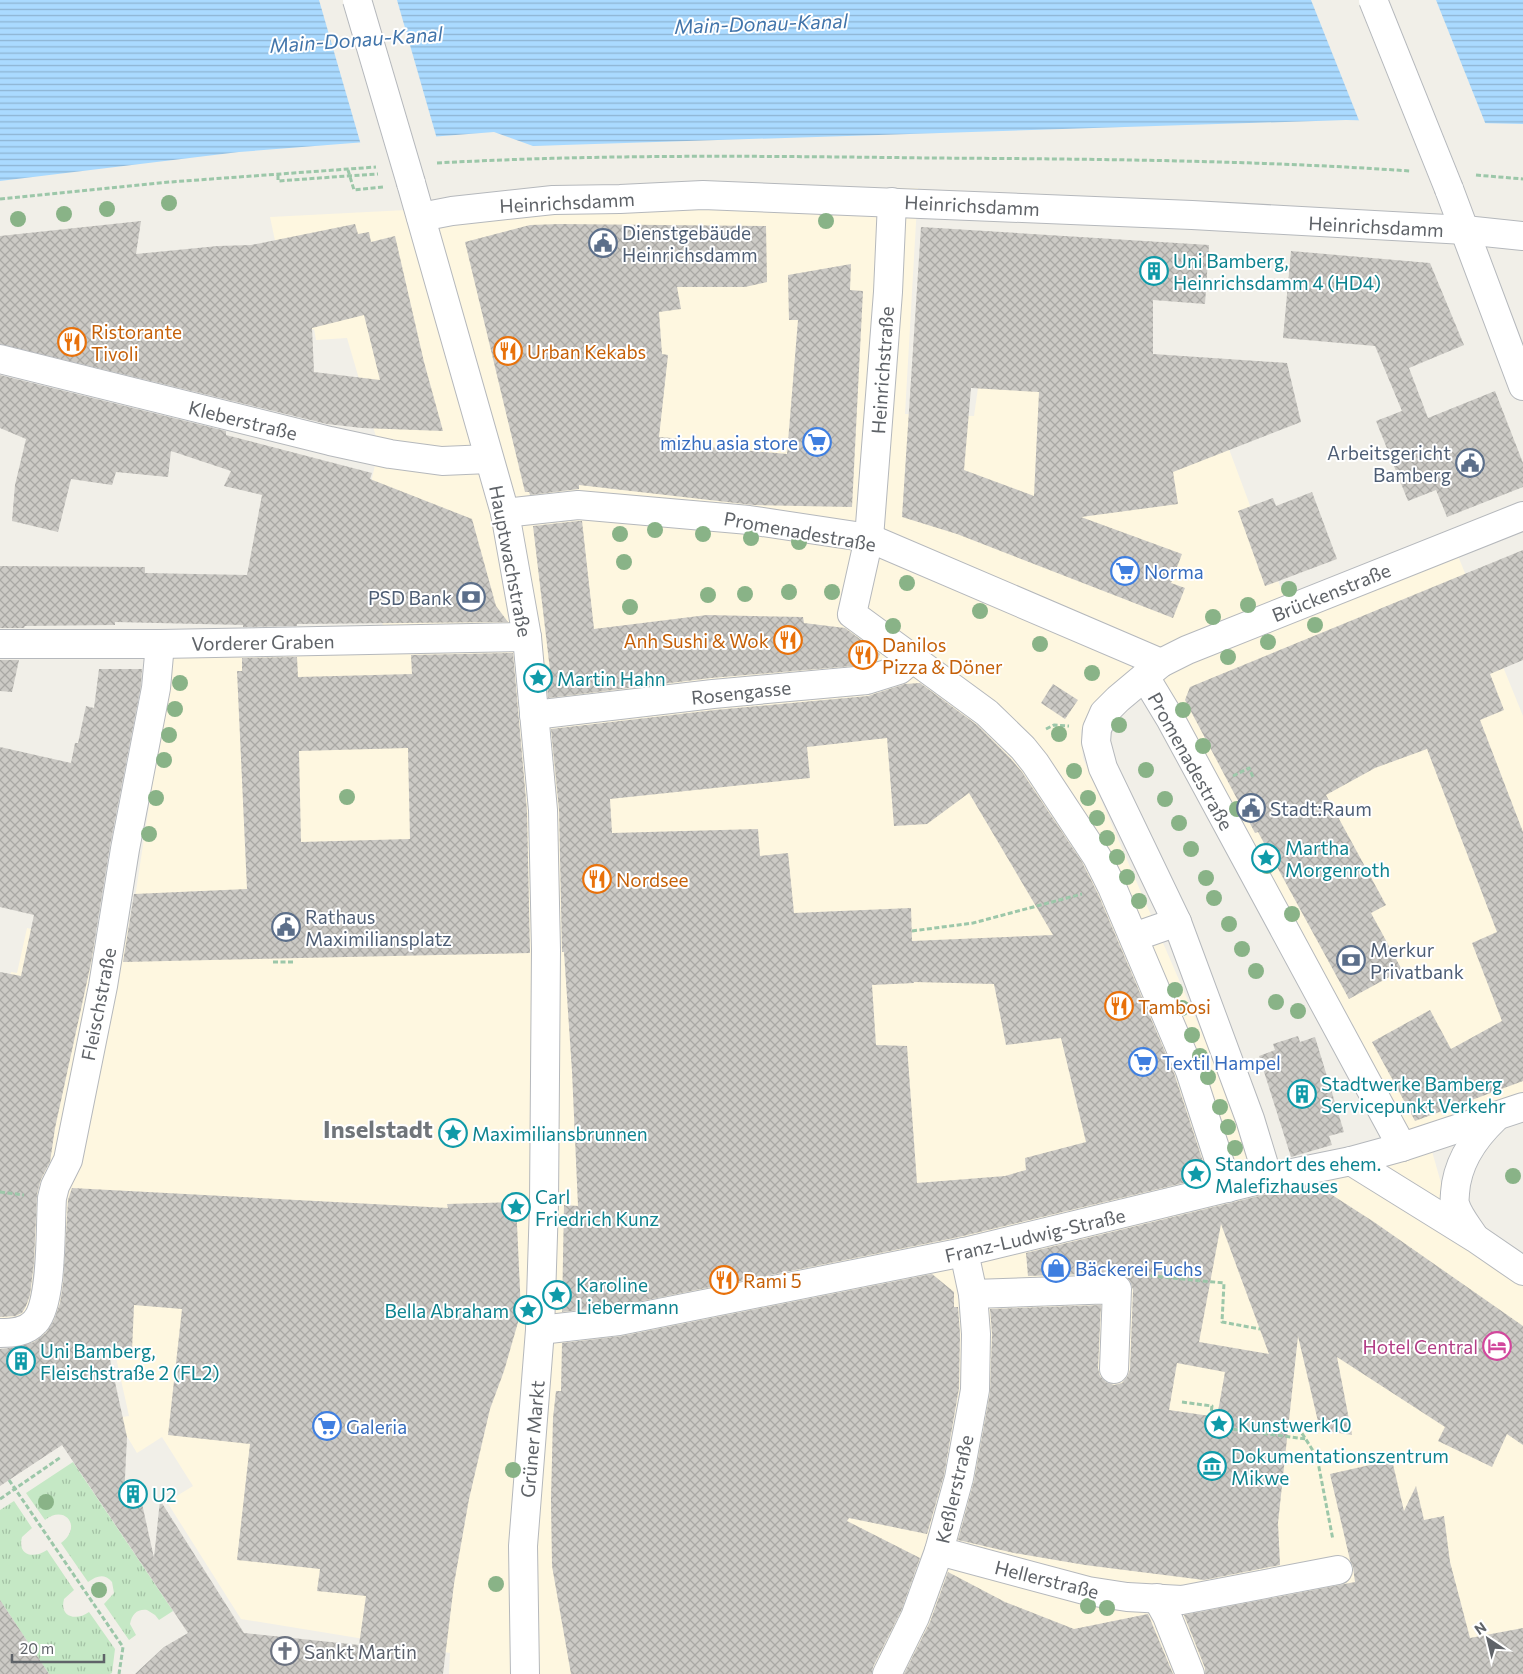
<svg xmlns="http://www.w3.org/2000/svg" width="1523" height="1674" font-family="Commissioner,sans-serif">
	<defs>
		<pattern id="grass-tufts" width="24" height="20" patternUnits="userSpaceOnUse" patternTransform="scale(1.25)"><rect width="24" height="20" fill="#c5e8c5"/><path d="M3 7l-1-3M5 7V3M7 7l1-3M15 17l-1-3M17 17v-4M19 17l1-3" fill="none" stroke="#a3c0a4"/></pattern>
		<pattern id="water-rules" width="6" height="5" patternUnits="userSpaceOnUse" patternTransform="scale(1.25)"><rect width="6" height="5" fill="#aadaff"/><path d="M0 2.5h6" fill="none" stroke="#8eb4d2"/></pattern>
		<pattern id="building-cross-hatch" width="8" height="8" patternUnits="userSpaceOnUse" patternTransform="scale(1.25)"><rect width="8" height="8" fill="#cccac5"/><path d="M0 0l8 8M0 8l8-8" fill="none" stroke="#a9a8a4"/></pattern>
	</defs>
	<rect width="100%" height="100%" fill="#f1efe8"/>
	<!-- commercial -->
	<path fill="#fef7e0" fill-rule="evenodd" d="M655,186L918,188L905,414L974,416L982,360L1201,374L1289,610L1454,546L1523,716V1096L1426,1130L1458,1243L1523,1286V1674H449L450,1653L241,1619L167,1502L193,1486L162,1437L137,1453L116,1418L129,1416L113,1344L0,1343V1017L11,972L17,973L27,928L123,950L136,891L173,648L384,644L379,571L360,532L379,447L347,338L316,340L314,329L295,335L270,217L426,209ZM1148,679L1405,1130L1263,1174L1083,758L1081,731L1091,707L1116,689Z"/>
	<!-- grass -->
	<g fill="url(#grass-tufts)">
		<path d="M73,1462L173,1611L159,1620L155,1615L147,1610C137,1609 132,1614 130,1624L136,1635L129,1640L104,1604L114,1593L112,1582C104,1573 97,1576 88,1582L61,1543C83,1527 65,1504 45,1520L26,1493Z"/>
		<path d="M14,1501L32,1528L22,1537C17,1556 34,1559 47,1550L74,1590L64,1599C59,1618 77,1621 89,1612L115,1649L112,1673L110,1674H49L0,1600V1510Z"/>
	</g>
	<!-- water -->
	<path fill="url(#water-rules)" d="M0,0H1523V124L1346,120L533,146L494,132L239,152L0,181Z"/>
	<!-- pier -->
	<g fill="#f1efe8">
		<path d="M319,0H397L437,139L361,145Z"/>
		<path d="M1311,0H1436L1486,125L1360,123Z"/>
	</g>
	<!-- building -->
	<g fill="url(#building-cross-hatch)" fill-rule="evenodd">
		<path d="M141,221L136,254L218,246L251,245L355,224L358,234L369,232L371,242L395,236L424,362L443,431L362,428L327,424L0,344V236ZM364,315L380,380L314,372L312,328Z"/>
		<path d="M560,224L766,226L767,282L745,287H677L681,309L659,312L662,354L668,355L659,437L697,440L696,446L787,454L798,320H789L788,275L851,264L850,290L863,291L852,507L753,505L579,485V489L530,495L529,492H525L465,242L530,225Z"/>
		<path d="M921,227L1209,245L1205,304L1153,300V354L1287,363L1301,422L1173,472L1178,504L1081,517L1182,554L1171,583L1185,588L1173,618L957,534L902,517ZM971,388L1039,392L1034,496L964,470Z"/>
		<path d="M1291,251L1430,263L1464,345L1409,368L1428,418L1495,391L1523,463V487L1447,517L1436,490L1408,501L1376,421L1402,411L1375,346L1283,338Z"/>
		<path d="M0,375L226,431V435L372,473L370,479L472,519L496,606L508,622L297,624V626L243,627V625L115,622V625L25,626L24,628H0V566L145,567V573L247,575L262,495L224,486L231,471L171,451L168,477L116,472L112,485L71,479L58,532L12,521L15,485L26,439L0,428Z"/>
		<path d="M1312,492L1337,559L1265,586L1238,511L1273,498L1276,506Z"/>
		<path d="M578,521H582L594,629L707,615L803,617L804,623L845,628L880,654L877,661L864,665L711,678L548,698L545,664L550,670L533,526Z"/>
		<path d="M1523,550V660L1490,674L1504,710L1480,720L1523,832V1081L1415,1121L1372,1042L1430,1010L1451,1049L1502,1021L1472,943L1497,932L1427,749L1375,768L1326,795L1386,905L1371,913L1402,970L1349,999L1258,832L1255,833L1185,700L1190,687Z"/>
		<path d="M513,653L527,811L530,953L123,962L134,894L247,889L237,671H242V658L297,657L298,677L412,674L411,655ZM408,748L410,839L301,842L299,751Z"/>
		<path d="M0,660H19L12,692L0,691Z"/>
		<path d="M99,669H142L141,686L110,846L91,963L55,1128L50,1162L41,1179L37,1194L34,1262L30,1295L26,1306L22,1313L15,1316L0,1317V972L21,976L34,915L0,907V747L71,763L75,743H78L86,706L94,708Z"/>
		<path d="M920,683L977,725L1011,759L1022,772L1082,862L1098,894L1174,1073L1208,1177L959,1237L617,1306L562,1312L564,1205L578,1206L572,1071L564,952H562L559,810L551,729L715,710L868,696L905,684ZM887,738L894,826L927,824L969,793L1053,935L912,941L911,908L794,913L788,853L760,856L758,829L612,833L610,799L810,778L807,747ZM914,982L994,984L1006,1045L1061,1038L1086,1142L1025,1158L1026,1170L1005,1176L917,1183L907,1046L876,1045L872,985L914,983Z"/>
		<path d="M1053,684L1078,700L1065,719L1041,703Z"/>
		<path d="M1298,1036L1300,1042L1315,1037L1344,1132L1329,1136L1332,1145L1291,1157L1259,1056L1275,1050L1273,1044Z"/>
		<path d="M1315,1184L1374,1222L1523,1326V1445L1507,1434L1492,1467L1438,1441L1445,1427L1337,1357L1352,1435L1320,1430L1298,1336L1278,1523L1280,1565L1204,1580L1085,1565L1014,1553L958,1540L974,1481L990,1393L992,1334L990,1309L1101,1305L1098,1368L1100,1376L1106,1382L1114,1385L1122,1383L1127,1377L1130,1370L1133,1290L1130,1281L1124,1275L1116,1273L1028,1276L1026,1253L1271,1193ZM1221,1224L1269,1354L1199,1342ZM1177,1363L1225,1372L1217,1417L1169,1410Z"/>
		<path d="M72,1188L448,1208L447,1204L516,1202L521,1312L504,1371L490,1409L469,1499L454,1584L443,1674H135L164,1647L188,1633L62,1445L0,1486V1349L17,1347L34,1342L46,1333L54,1320L60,1303L63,1284L68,1200ZM134,1305L182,1309L168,1435L250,1444L237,1560L320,1569L317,1591L366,1596L359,1645L244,1633L160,1500L154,1558L141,1499L124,1498L127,1437L108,1350L132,1351Z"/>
		<path d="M932,1274L954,1292V1307H958L960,1334L959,1388L944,1475L927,1534L849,1518L847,1521L920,1558L901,1611L873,1667L872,1674H571L552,1566L551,1499L553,1418L556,1391H561L562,1343L622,1336Z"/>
		<path d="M1392,1460L1404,1511L1416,1486L1424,1520L1444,1516L1450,1562L1470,1638L1523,1628V1674H1205V1668L1184,1615L1355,1582L1353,1567L1350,1560L1330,1474Z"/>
		<path d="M948,1572L1005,1602L1074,1629L1148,1614L1173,1674H904L930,1622Z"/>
		<path d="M0,1600L49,1674H0Z"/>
	</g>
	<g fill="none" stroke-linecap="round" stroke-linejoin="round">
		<defs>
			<g id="minor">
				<path d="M411,183L505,513L527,637L543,810L546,950L544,1204L540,1330L523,1546L525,1674"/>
				<path d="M1449,189L1523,386"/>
				<path d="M892,202L888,292L869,538L852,614L987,713L1023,748L1035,763L1097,857L1112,887L1190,1071L1228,1188"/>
				<path d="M421,217L452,211L553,200L620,199L703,195L1192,215L1465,230L1523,236"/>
				<path d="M0,359L330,441L390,454L442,461L489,459"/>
				<path d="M505,513L578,505L749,520L869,538L1161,663"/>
				<path d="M0,644H160L527,637"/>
				<path d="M1145,677L1171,720L1402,1147"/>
				<path d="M534,715L713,694L867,680L899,670L912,659"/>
				<path d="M1134,937L1177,922"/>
				<path d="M1351,1161L1475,1238L1523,1271"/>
				<path d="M1268,1178L1250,1119L1177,922L1103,768L1096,742L1097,729L1104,713L1118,699L1161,663L1187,650L1523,516"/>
				<path d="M1473,1235C1467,1226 1458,1215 1455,1204C1454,1201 1455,1196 1455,1193C1457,1162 1474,1138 1495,1118"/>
				<path d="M973,1294L1117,1289L1114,1369"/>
				<path d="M540,1330L619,1321L964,1252L1268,1178L1351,1161L1402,1147L1523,1107"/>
				<path d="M0,1333C13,1333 26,1332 35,1322C53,1303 50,1225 52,1198L55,1186L68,1160L103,986L125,849L156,688L160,644"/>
				<path d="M939,1551L1088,1591L1127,1597L1182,1600L1338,1570"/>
				<path d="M1157,1598L1167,1616L1190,1674"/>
				<path d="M887,1674L915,1617L939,1551L959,1478L975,1390L976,1334L973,1294L964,1252"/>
			</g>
		</defs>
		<!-- minor casing -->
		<use href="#minor" stroke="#b5b8bc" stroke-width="30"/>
		<!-- path -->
		<g stroke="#9cc7a9" stroke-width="3" stroke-dasharray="5 2.5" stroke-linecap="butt">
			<path d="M437,163C601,154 766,156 931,158C1090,159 1251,160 1410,171"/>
			<path d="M348,170L354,190L383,187"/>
			<path d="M278,175V181L347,176"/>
			<path d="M1476,175L1523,179"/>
			<path d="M0,199L170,182L376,167"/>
			<path d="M1046,729L1054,725L1069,726"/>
			<path d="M1233,776L1249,768L1253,777"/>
			<path d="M912,931L973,923L1082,894"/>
			<path d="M273,962H293"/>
			<path d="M0,1192L24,1195"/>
			<path d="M1143,1275L1224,1283L1222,1322L1260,1329"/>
			<path d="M1182,1402L1212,1406L1209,1426L1306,1439"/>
			<path d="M1298,1427L1317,1457L1333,1540"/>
			<path d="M9,1480L123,1647L119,1674"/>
			<path d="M0,1499L61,1457"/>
		</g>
		<!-- minor -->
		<use href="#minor" stroke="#fff" stroke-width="28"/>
		<defs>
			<g id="minor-bridge">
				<path d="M357,0L411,183"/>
				<path d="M1373,0L1449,189"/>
			</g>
		</defs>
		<!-- minor-bridge casing -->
		<use href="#minor-bridge" stroke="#b5b8bc" stroke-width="30" stroke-linecap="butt"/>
		<!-- path-bridge -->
		<path stroke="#9cc7a9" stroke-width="3" stroke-dasharray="5 2.5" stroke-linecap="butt" d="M347,176L378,174"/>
		<!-- minor-bridge -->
		<use href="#minor-bridge" stroke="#fff" stroke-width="28"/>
	</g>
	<!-- trees -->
	<g fill="#89b387">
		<circle cx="169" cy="203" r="8"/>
		<circle cx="107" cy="209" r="8"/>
		<circle cx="64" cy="214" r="8"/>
		<circle cx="18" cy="219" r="8"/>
		<circle cx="826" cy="221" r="8"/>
		<circle cx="655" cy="530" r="8"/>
		<circle cx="620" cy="534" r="8"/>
		<circle cx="703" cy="534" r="8"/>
		<circle cx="751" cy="538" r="8"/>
		<circle cx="799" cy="542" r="8"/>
		<circle cx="624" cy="562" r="8"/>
		<circle cx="907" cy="583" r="8"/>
		<circle cx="1289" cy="589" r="8"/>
		<circle cx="789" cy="592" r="8"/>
		<circle cx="832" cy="592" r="8"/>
		<circle cx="745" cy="594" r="8"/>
		<circle cx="708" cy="595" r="8"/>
		<circle cx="1248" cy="605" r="8"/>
		<circle cx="630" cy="607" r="8"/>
		<circle cx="980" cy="611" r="8"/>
		<circle cx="1213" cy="617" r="8"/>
		<circle cx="1315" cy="625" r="8"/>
		<circle cx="893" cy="626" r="8"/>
		<circle cx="1268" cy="642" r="8"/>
		<circle cx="1040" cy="644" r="8"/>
		<circle cx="1228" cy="657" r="8"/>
		<circle cx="1092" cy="673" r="8"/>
		<circle cx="180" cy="683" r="8"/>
		<circle cx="175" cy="709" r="8"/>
		<circle cx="1183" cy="710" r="8"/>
		<circle cx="1119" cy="725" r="8"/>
		<circle cx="1059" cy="734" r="8"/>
		<circle cx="169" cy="735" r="8"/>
		<circle cx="1203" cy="746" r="8"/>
		<circle cx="164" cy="760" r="8"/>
		<circle cx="1146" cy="770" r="8"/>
		<circle cx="1074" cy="771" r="8"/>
		<circle cx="347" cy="797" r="8"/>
		<circle cx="156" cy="798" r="8"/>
		<circle cx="1088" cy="798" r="8"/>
		<circle cx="1165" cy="799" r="8"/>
		<circle cx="1237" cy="809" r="8"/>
		<circle cx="1097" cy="818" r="8"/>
		<circle cx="1179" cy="823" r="8"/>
		<circle cx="149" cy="834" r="8"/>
		<circle cx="1107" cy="838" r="8"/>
		<circle cx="1191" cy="849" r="8"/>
		<circle cx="1117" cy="857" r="8"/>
		<circle cx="1267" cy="866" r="8"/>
		<circle cx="1127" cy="877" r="8"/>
		<circle cx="1206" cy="878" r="8"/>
		<circle cx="1214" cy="898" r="8"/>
		<circle cx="1139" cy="901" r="8"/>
		<circle cx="1292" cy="914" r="8"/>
		<circle cx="1229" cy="924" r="8"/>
		<circle cx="1242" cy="949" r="8"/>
		<circle cx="1256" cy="971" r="8"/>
		<circle cx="1175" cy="990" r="8"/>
		<circle cx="1276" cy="1002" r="8"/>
		<circle cx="1182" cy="1008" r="8"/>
		<circle cx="1298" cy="1011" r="8"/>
		<circle cx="1192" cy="1035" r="8"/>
		<circle cx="1200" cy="1056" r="8"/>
		<circle cx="1208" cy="1077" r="8"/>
		<circle cx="1220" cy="1107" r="8"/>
		<circle cx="1228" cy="1127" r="8"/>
		<circle cx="1235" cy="1148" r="8"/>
		<circle cx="1513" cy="1176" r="8"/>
		<circle cx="513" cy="1470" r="8"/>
		<circle cx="46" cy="1502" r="8"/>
		<circle cx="496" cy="1584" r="8"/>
		<circle cx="99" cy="1590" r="8"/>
		<circle cx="1088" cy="1606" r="8"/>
		<circle cx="1107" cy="1608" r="8"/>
	</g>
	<!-- icons -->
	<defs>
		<symbol id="civic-ring" viewBox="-11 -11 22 22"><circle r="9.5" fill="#fff" stroke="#5c6f8a" stroke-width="1.5"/><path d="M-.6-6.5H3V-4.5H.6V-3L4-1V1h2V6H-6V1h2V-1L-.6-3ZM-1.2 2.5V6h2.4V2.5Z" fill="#5c6f8a"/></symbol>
		<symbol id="building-ring" viewBox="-11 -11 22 22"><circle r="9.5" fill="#fff" stroke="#0f9aa8" stroke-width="1.5"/><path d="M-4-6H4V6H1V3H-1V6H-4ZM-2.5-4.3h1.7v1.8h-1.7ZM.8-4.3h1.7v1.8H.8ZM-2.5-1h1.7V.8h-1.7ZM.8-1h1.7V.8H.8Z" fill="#0f9aa8"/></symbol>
		<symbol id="restaurant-ring" viewBox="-11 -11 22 22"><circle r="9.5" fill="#fff" stroke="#e8710a" stroke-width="1.5"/><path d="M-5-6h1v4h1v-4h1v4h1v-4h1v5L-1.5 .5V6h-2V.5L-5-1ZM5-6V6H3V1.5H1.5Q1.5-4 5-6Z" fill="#e8710a"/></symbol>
		<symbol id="supermarket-ring" viewBox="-11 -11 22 22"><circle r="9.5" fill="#fff" stroke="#3f7fe0" stroke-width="1.5"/><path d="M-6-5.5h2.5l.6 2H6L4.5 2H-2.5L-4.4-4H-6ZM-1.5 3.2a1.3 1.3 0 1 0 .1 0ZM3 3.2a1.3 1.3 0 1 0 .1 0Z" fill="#3f7fe0"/></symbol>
		<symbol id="bank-ring" viewBox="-11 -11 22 22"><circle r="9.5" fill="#fff" stroke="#5c6f8a" stroke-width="1.5"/><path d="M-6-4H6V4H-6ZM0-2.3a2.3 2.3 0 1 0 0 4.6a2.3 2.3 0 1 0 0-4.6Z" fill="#5c6f8a"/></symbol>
		<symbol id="sight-ring" viewBox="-11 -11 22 22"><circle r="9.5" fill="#fff" stroke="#0f9aa8" stroke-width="1.5"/><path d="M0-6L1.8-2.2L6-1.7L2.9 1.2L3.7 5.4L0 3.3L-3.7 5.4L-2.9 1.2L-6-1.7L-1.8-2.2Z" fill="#0f9aa8"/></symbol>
		<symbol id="shop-ring" viewBox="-11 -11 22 22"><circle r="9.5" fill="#fff" stroke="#3f7fe0" stroke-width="1.5"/><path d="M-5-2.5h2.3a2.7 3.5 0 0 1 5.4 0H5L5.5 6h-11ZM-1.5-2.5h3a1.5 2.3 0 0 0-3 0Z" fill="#3f7fe0"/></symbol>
		<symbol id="hotel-ring" viewBox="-11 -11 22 22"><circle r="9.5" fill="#fff" stroke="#d1479c" stroke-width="1.5"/><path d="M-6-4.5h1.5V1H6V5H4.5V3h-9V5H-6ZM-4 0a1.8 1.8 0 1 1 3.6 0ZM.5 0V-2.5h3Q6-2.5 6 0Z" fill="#d1479c"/></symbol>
		<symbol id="museum-ring" viewBox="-11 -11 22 22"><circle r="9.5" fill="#fff" stroke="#0f9aa8" stroke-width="1.5"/><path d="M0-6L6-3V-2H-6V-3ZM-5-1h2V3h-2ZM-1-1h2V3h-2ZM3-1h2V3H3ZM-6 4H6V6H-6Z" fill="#0f9aa8"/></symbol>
		<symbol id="church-ring" viewBox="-11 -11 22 22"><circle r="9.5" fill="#fff" stroke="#6b7280" stroke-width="1.5"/><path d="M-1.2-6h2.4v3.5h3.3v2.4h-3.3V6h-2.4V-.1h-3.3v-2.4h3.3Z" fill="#6b7280"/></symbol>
	</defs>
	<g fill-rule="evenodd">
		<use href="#civic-ring" x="587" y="227" width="32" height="32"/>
		<use href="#building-ring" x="1138" y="255" width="32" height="32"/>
		<use href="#restaurant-ring" x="56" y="326" width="32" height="32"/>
		<use href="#restaurant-ring" x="492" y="335" width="32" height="32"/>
		<use href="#supermarket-ring" x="801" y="426" width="32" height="32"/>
		<use href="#civic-ring" x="1454" y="447" width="32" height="32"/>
		<use href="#supermarket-ring" x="1109" y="555" width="32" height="32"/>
		<use href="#bank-ring" x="455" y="581" width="32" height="32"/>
		<use href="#restaurant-ring" x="772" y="624" width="32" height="32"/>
		<use href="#restaurant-ring" x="847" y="639" width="32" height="32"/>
		<use href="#sight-ring" x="522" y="662" width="32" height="32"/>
		<use href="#civic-ring" x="1235" y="792" width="32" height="32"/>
		<use href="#sight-ring" x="1250" y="842" width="32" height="32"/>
		<use href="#restaurant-ring" x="581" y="863" width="32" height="32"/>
		<use href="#civic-ring" x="270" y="911" width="32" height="32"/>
		<use href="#bank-ring" x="1335" y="944" width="32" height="32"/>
		<use href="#restaurant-ring" x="1103" y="990" width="32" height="32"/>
		<use href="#supermarket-ring" x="1127" y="1046" width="32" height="32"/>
		<use href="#building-ring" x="1286" y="1078" width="32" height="32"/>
		<use href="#sight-ring" x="437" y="1117" width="32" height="32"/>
		<use href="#sight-ring" x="1180" y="1158" width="32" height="32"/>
		<use href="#sight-ring" x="500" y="1191" width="32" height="32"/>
		<use href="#shop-ring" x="1040" y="1252" width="32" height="32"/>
		<use href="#restaurant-ring" x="708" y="1264" width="32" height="32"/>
		<use href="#sight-ring" x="541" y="1279" width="32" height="32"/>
		<use href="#sight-ring" x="512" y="1294" width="32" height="32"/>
		<use href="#hotel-ring" x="1481" y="1330" width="32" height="32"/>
		<use href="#building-ring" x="5" y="1345" width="32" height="32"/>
		<use href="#sight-ring" x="1203" y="1408" width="32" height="32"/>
		<use href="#supermarket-ring" x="311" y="1410" width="32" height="32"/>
		<use href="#museum-ring" x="1196" y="1450" width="32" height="32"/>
		<use href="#building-ring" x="117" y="1478" width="32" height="32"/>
		<use href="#church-ring" x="269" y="1635" width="32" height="32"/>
	</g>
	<g text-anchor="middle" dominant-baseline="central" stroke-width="4" stroke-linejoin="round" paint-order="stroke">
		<!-- street labels -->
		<g font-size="19" fill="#5f6368" stroke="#fff">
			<text transform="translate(567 202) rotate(-3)">Heinrichsdamm</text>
			<text transform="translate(972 205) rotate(3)">Heinrichsdamm</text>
			<text transform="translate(1376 226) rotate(3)">Heinrichsdamm</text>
			<text transform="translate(882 370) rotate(-86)">Heinrichstraße</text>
			<text transform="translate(243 420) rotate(14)">Kleberstraße</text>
			<text transform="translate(800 531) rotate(10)">Promenadestraße</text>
			<text transform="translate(511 561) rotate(79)">Hauptwachstraße</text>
			<text transform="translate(1331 592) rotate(-22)">Brückenstraße</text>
			<text transform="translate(263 642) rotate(-1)">Vorderer Graben</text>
			<text transform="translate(741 692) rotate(-6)">Rosengasse</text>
			<text transform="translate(1191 761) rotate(61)">Promenadestraße</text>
			<text transform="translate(98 1004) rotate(-79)">Fleischstraße</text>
			<text transform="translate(1035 1235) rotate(-13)">Franz-Ludwig-Straße</text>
			<text transform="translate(532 1439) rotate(-85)">Grüner Markt</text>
			<text transform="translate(954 1489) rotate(-77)">Keßlerstraße</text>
			<text transform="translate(1047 1579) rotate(14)">Hellerstraße</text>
		</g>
		<!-- service labels -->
		<g font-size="19" fill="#4e5e75" stroke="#fff" text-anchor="start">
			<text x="622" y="232">Dienstgebäude<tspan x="622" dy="22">Heinrichsdamm</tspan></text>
			<text x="1451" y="452" text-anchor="end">Arbeitsgericht<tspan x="1451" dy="22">Bamberg</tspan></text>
			<text x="452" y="597" text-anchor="end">PSD Bank</text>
			<text x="1270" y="808">Stadt:Raum</text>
			<text x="305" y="916">Rathaus<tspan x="305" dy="22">Maximiliansplatz</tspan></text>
			<text x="1370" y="949">Merkur<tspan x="1370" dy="22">Privatbank</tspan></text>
		</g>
		<!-- culture labels -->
		<g font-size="19" fill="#0d838f" stroke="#fff" text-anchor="start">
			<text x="1173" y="260">Uni Bamberg,<tspan x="1173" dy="22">Heinrichsdamm 4 (HD4)</tspan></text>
			<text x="557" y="678">Martin Hahn</text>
			<text x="1285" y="847">Martha<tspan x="1285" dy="22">Morgenroth</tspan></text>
			<text x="1321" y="1083">Stadtwerke Bamberg<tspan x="1321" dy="22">Servicepunkt Verkehr</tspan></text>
			<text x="472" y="1133">Maximiliansbrunnen</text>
			<text x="1215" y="1163">Standort des ehem.<tspan x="1215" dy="22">Malefizhauses</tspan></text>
			<text x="535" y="1196">Carl<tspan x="535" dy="22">Friedrich Kunz</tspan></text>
			<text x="576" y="1284">Karoline<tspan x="576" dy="22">Liebermann</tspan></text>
			<text x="509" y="1310" text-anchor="end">Bella Abraham</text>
			<text x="40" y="1350">Uni Bamberg,<tspan x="40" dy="22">Fleischstraße 2 (FL2)</tspan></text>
			<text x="1238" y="1424">Kunstwerk10</text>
			<text x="1231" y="1455">Dokumentationszentrum<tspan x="1231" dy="22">Mikwe</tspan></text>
			<text x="152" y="1494">U2</text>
		</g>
		<!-- food labels -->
		<g font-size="19" fill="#c56008" stroke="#fff" text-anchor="start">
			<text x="91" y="331">Ristorante<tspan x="91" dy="22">Tivoli</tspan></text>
			<text x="527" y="351">Urban Kekabs</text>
			<text x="769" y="640" text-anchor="end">Anh Sushi &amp; Wok</text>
			<text x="882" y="644">Danilos<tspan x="882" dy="22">Pizza &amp; Döner</tspan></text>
			<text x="616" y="879">Nordsee</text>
			<text x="1138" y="1006">Tambosi</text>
			<text x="743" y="1280">Rami 5</text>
		</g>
		<!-- shop labels -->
		<g font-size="19" fill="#366cbe" stroke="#fff" text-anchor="start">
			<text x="798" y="442" text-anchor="end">mizhu asia store</text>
			<text x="1144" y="571">Norma</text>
			<text x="1162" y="1062">Textil Hampel</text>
			<text x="1075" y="1268">Bäckerei Fuchs</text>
			<text x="346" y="1426">Galeria</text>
		</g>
		<!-- hotel labels -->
		<g font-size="19" fill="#b23c85" stroke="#fff" text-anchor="end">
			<text x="1478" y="1346">Hotel Central</text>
		</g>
		<!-- worship labels -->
		<g font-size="19" fill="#5b616d" stroke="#fff" text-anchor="start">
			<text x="304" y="1651">Sankt Martin</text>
		</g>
		<!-- water labels -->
		<g font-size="20" font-style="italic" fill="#4174aa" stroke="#fff">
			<text transform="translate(761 23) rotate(-2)">Main-Donau-Kanal</text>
			<text transform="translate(356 39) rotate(-4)">Main-Donau-Kanal</text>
		</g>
		<!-- district labels -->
		<g font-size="24" font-weight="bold" fill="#70757a" stroke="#fff">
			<text x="378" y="1128">Inselstadt</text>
		</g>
	</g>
	<!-- north arrow -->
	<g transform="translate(1488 1639) rotate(325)" stroke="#ffffff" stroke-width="4" paint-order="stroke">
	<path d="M0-4L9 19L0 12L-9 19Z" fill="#5f6368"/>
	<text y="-8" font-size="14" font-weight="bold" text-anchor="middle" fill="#5f6368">N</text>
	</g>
	<!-- scale -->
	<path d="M12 1654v8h92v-8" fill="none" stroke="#5f6368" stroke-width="2.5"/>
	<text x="20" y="1654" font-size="15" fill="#5f6368" stroke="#ffffff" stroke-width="4" paint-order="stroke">20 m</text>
</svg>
